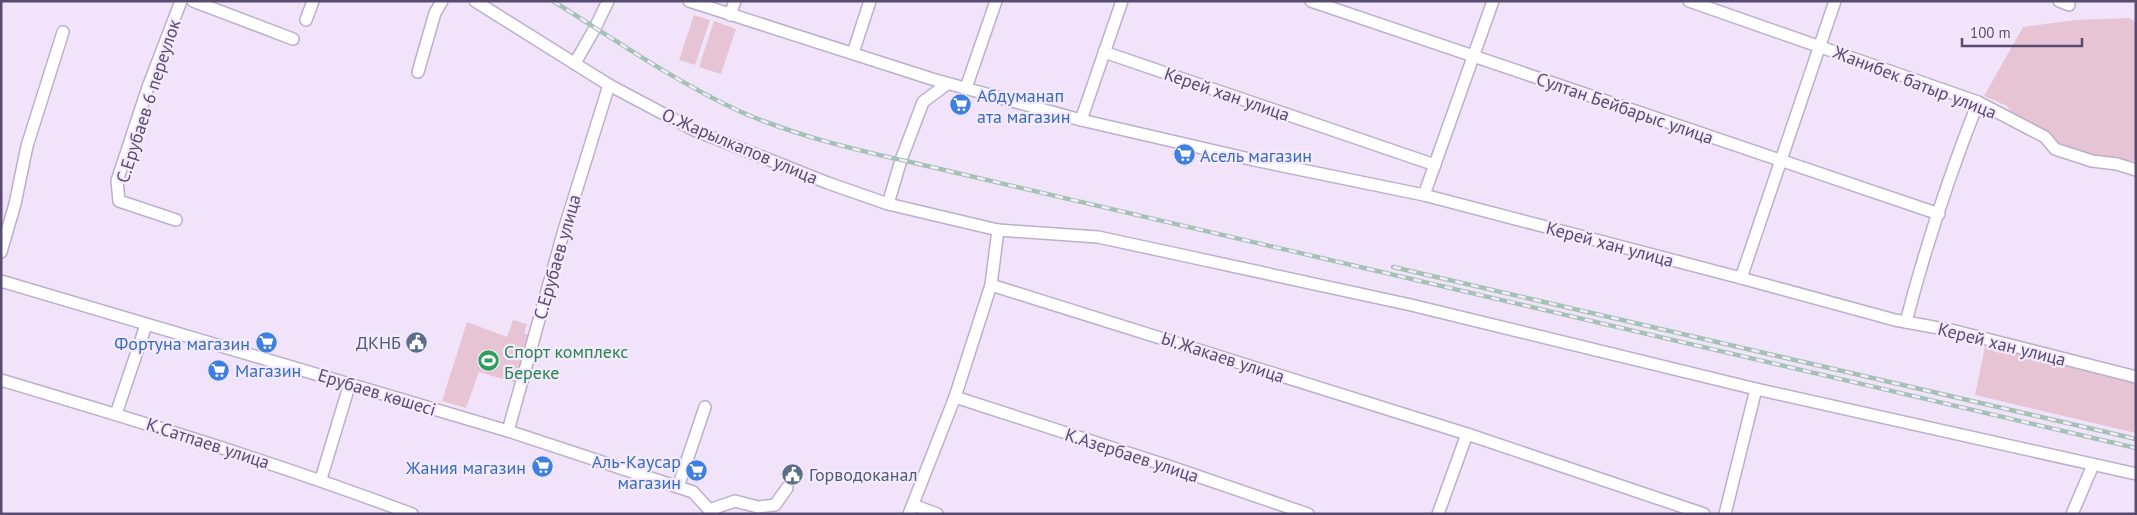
<svg xmlns="http://www.w3.org/2000/svg" width="2137" height="515" font-family="'PT Sans',sans-serif">
	<rect width="100%" height="100%" fill="#f1e4fa"/>
	<!-- green -->
	<g fill="#e6c4d4">
		<path d="M694,15L710,20L695,65L679,60Z"/>
		<path d="M2129,18L2136,22V161L2114,160L2057,145L2015,118L2007,106L1984,96L2023,27L2076,20Z"/>
		<path d="M714,21L736,29L721,74L699,67Z"/>
		<path d="M513,320L527,324L524,333L529,335L516,383L479,372L466,408L442,401L467,322L507,337Z"/>
		<path d="M1986,342L2136,379V433L1975,395Z"/>
	</g>
	<g fill="none" stroke-linecap="round" stroke-linejoin="round">
		<defs>
			<g id="minor">
				<path d="M193,1L293,39"/>
				<path d="M475,1L609,85L694,130L828,183L888,204L998,230L1098,237L1186,256L1411,305L1756,389L2136,474"/>
				<path d="M689,1L932,79L1081,120L1254,160L1424,195L1741,278L1895,320L1955,331L2136,377"/>
				<path d="M1311,1L1939,214"/>
				<path d="M1689,1L1978,102L2045,137L2055,149L2092,161L2117,164L2136,170"/>
				<path d="M2059,1L2069,5"/>
				<path d="M730,15L735,1"/>
				<path d="M306,20L313,1"/>
				<path d="M1104,52L1435,165"/>
				<path d="M853,53L870,1"/>
				<path d="M575,63L595,28L608,1"/>
				<path d="M418,72L435,13L442,1"/>
				<path d="M966,88L996,1"/>
				<path d="M1081,120L1122,1"/>
				<path d="M1424,195L1493,1"/>
				<path d="M888,204L901,160L923,102L947,84"/>
				<path d="M176,220L119,201L117,181L148,87L181,1"/>
				<path d="M998,230L991,285L1467,434L1704,514"/>
				<path d="M1,252L15,204L27,146L63,32"/>
				<path d="M1741,278L1835,1"/>
				<path d="M1,281L508,431L693,492L713,514"/>
				<path d="M1906,322C1925,247 1950,174 1978,102"/>
				<path d="M1,380C139,421 277,463 412,514"/>
				<path d="M955,397L1165,465L1308,514"/>
				<path d="M116,414L146,325"/>
				<path d="M508,431L564,230L609,85"/>
				<path d="M321,479L350,383"/>
				<path d="M678,487L705,407"/>
				<path d="M913,505L937,514"/>
				<path d="M709,510L735,501L758,507L775,505L787,488"/>
				<path d="M909,514L955,397L991,285"/>
				<path d="M1438,514L1467,434"/>
				<path d="M1725,514L1756,389"/>
				<path d="M2072,514L2093,465"/>
			</g>
		</defs>
		<!-- minor casing -->
		<use href="#minor" stroke="#bbafcc" stroke-width="14"/>
		<!-- minor -->
		<use href="#minor" stroke="#fff" stroke-width="11"/>
		<defs>
			<g id="rail">
				<path d="M553,1C614,39 674,81 739,111C793,135 852,149 910,162L2136,448"/>
				<path d="M1393,267L2136,439"/>
			</g>
		</defs>
		<!-- rail casing -->
		<use href="#rail" stroke="#a4c2b3" stroke-width="4.5"/>
		<!-- rail -->
		<use href="#rail" stroke="#f5eafd" stroke-width="2.5" stroke-dasharray="8" stroke-linecap="butt"/>
	</g>
	<!-- icons -->
	<defs>
		<symbol id="supermarket-disc" viewBox="-11 -11 22 22"><circle r="9.5" fill="#3f7fe0" stroke="#f5eafd"/><path d="M-6-5.5h2.5l.6 2H6L4.5 2H-2.5L-4.4-4H-6ZM-1.5 3.2a1.3 1.3 0 1 0 .1 0ZM3 3.2a1.3 1.3 0 1 0 .1 0Z" fill="#fff"/></symbol>
		<symbol id="civic-disc" viewBox="-11 -11 22 22"><circle r="9.5" fill="#5c6f8a" stroke="#f5eafd"/><path d="M-.6-6.5H3V-4.5H.6V-3L4-1V1h2V6H-6V1h2V-1L-.6-3ZM-1.2 2.5V6h2.4V2.5Z" fill="#fff"/></symbol>
		<symbol id="stadium-disc" viewBox="-11 -11 22 22"><circle r="9.5" fill="#2e9e5b" stroke="#f5eafd"/><path d="M0-5a6.5 5 0 1 0 0 10a6.5 5 0 1 0 0-10ZM-3.5-1.8h7v3.6h-7Z" fill="#fff"/></symbol>
	</defs>
	<g fill-rule="evenodd">
		<use href="#supermarket-disc" x="948" y="92" width="25" height="25"/>
		<use href="#supermarket-disc" x="1172" y="142" width="25" height="25"/>
		<use href="#civic-disc" x="404" y="330" width="25" height="25"/>
		<use href="#supermarket-disc" x="254" y="330" width="25" height="25"/>
		<use href="#stadium-disc" x="476" y="348" width="25" height="25"/>
		<use href="#supermarket-disc" x="206" y="358" width="25" height="25"/>
		<use href="#supermarket-disc" x="530" y="454" width="25" height="25"/>
		<use href="#supermarket-disc" x="684" y="458" width="25" height="25"/>
		<use href="#civic-disc" x="780" y="462" width="25" height="25"/>
	</g>
	<g text-anchor="middle" dominant-baseline="central" stroke-width="4.5" stroke-linejoin="round" paint-order="stroke">
		<!-- street labels -->
		<g font-size="18" fill="#574c70" stroke="#f5eafd">
			<text transform="translate(1915 82) rotate(21)">Жанибек батыр улица</text>
			<text transform="translate(1227 94) rotate(19)">Керей хан улица</text>
			<text transform="translate(148 101) rotate(-72)">С.Ерубаев 6 переулок</text>
			<text transform="translate(1625 108) rotate(19)">Султан Бейбарыс улица</text>
			<text transform="translate(740 146) rotate(23)">О.Жарылкапов улица</text>
			<text transform="translate(1610 244) rotate(15)">Керей хан улица</text>
			<text transform="translate(557 257) rotate(-74)">С.Ерубаев улица</text>
			<text transform="translate(2002 344) rotate(14)">Керей хан улица</text>
			<text transform="translate(1223 357) rotate(18)">Ы.Жакаев улица</text>
			<text transform="translate(377 392) rotate(17)">Ерубаев көшесі</text>
			<text transform="translate(208 443) rotate(18)">К.Сатпаев улица</text>
			<text transform="translate(1132 455) rotate(18)">К.Азербаев улица</text>
		</g>
		<!-- shop labels -->
		<g font-size="18" fill="#366cbe" stroke="#f5eafd" text-anchor="start">
			<text x="977" y="95">Абдуманап<tspan x="977" dy="21">ата магазин</tspan></text>
			<text x="1200" y="155">Асель магазин</text>
			<text x="250" y="343" text-anchor="end">Фортуна магазин</text>
			<text x="235" y="370">Магазин</text>
			<text x="681" y="461" text-anchor="end">Аль-Каусар<tspan x="681" dy="21">магазин</tspan></text>
			<text x="526" y="467" text-anchor="end">Жания магазин</text>
		</g>
		<!-- service labels -->
		<g font-size="18" fill="#4e5e75" stroke="#f5eafd" text-anchor="end">
			<text x="401" y="342">ДКНБ</text>
			<text x="809" y="474" text-anchor="start">Горводоканал</text>
		</g>
		<!-- leisure labels -->
		<g font-size="18" fill="#27864d" stroke="#f5eafd" text-anchor="start">
			<text x="504" y="351">Спорт комплекс<tspan x="504" dy="21">Береке</tspan></text>
		</g>
	</g>
	<!-- border -->
	<rect width="2137" height="515" fill="none" stroke="#574c70" stroke-width="5"/>
	<!-- scale -->
	<path d="M1962 38v8h120v-8" fill="none" stroke="#574c70" stroke-width="2.5"/>
	<text x="1970" y="38" font-size="15" fill="#574c70" stroke="#f5eafd" stroke-width="4" paint-order="stroke">100 m</text>
</svg>
